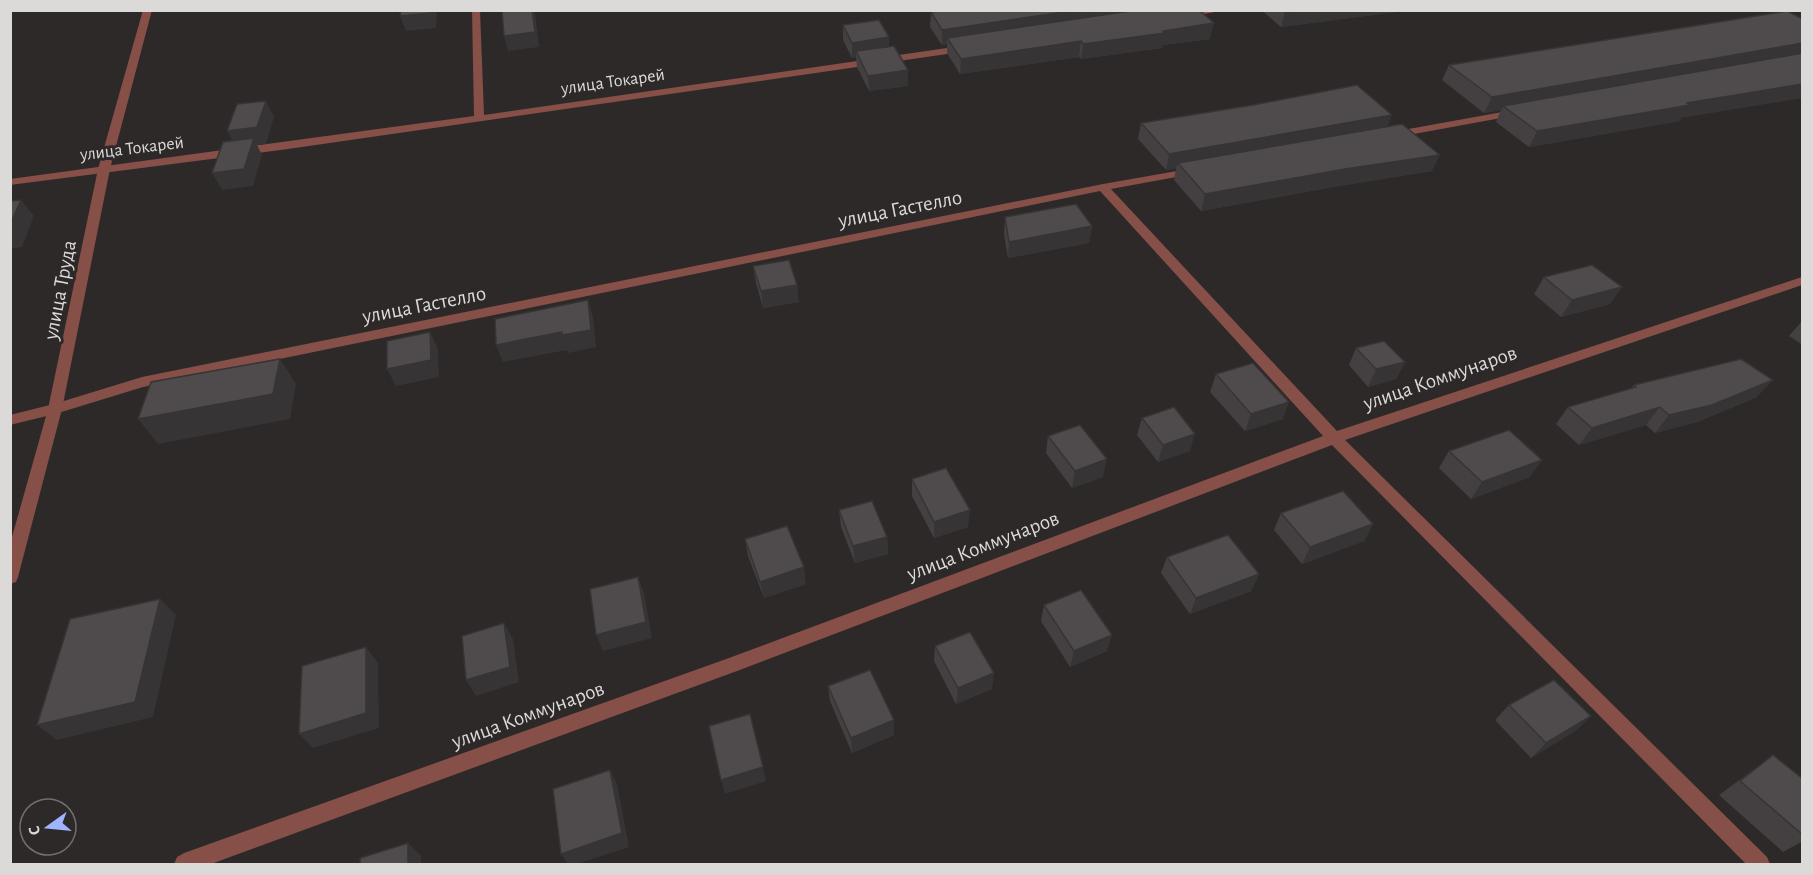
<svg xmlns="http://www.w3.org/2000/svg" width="1813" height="875" font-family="'Alegreya Sans',sans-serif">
	<rect width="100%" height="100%" fill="#2d2929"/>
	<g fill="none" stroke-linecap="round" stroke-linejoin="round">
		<!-- minor -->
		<g fill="#864f47" fill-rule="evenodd">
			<path d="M472,10H480L484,115L968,45L973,48L968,51L288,149L10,185V179L474,116Z"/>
			<path d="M1199,10H1224L1181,19L1176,16Z"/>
			<path d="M1519,109L1523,110V114L1392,138L1387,135L1392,132Z"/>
			<path d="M1194,168L1198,169V173L1111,189L1337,431L1802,277V285L1345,440L1767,857L1770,864H1746L1332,445L737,671L211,864H174L177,857L184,853L729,658L1323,436L1100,191L143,387L55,414L10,425V415L54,404L142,377L1103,184Z"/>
		</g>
		<!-- tertiary -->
		<path fill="#864f47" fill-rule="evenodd" d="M143,10H152L110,169L62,409L18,577L16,582L10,584V544L48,409L98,169Z"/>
	</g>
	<!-- wall -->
	<g fill="#444042">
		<path d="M1261,10H1411L1281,27Z"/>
		<path d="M931,12L1210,39L1163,45L1162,48L1081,59L1079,57L960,74L947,53V44L942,45L930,27Z"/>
		<path d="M843,25L889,47L908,86L869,91L857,67L856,58H852L843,40Z"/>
		<path d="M1449,65L1681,118L1680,121L1529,147L1496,122L1501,110L1484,113L1442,80Z"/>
		<path d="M1141,123L1387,126L1432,171L1339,186L1201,211L1174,180L1176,168L1166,170L1138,139Z"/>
		<path d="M1005,217L1092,226L1089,243L1008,258L1004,234Z"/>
		<path d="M753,266L799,302L763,308L756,283Z"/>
		<path d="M1544,277L1610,304L1561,317L1534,294Z"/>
		<path d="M1803,320V345L1789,336Z"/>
		<path d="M1356,348L1405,362L1396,379L1368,387L1349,365Z"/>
		<path d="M1216,374L1283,419L1245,431L1210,392Z"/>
		<path d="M1634,385L1757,397L1697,422L1655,433L1646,425L1579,445L1556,424L1568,407L1631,388Z"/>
		<path d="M1142,418L1190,451L1158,462L1137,435Z"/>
		<path d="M1048,436L1103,477L1072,488L1046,453Z"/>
		<path d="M1449,451L1530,477L1471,499L1439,468Z"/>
		<path d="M912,479L968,527L934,538L912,496Z"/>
		<path d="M839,510L887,537L888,554L855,563L841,527Z"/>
		<path d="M1281,513L1373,524L1364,541L1302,564L1274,530Z"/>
		<path d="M745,539L806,584L764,598L748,556Z"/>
		<path d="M1167,557L1259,574L1251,591L1190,614L1161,573Z"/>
		<path d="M1044,605L1107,651L1070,667L1041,621Z"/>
		<path d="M935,646L992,689L956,704L934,661Z"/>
		<path d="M828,686L894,735L852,753L830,701Z"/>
		<path d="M1509,705L1591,716L1575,731L1531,758L1495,720Z"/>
		<path d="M1773,755L1803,779V841L1783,852L1719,795Z"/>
	</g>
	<!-- shaded-wall -->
	<g fill="#373436">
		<path d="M431,10H437L436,28L406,31L400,16Z"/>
		<path d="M532,10H534L535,14L539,47L508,51L504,36Z"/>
		<path d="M1078,10H1179L947,38V44L942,45V30Z"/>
		<path d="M1299,10H1411L1281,27L1285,12Z"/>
		<path d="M1214,23L1210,39L1163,45L1162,48L1081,59L1083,44L1163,31Z"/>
		<path d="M889,37V53L856,51V58H852V43Z"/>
		<path d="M1081,41L1079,57L960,74L961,59Z"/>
		<path d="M1803,43V56L1503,106L1501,110L1484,113L1492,97Z"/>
		<path d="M908,70V86L869,91L868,76Z"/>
		<path d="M1803,84V98L1681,118L1680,121L1529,147L1537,131L1687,103Z"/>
		<path d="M266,101L274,117L266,144L257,145L262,155L253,186L222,190L212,173L236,147L227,131Z"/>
		<path d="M1392,115L1386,131L1178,163L1176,168L1166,170L1169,154Z"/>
		<path d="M1440,155L1432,171L1339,186L1201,211L1205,194L1345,169Z"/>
		<path d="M21,200L34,216L22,247L10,249V225Z"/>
		<path d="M1092,226L1089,243L1008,258L1009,242Z"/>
		<path d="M797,285L799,302L763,308L761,291Z"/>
		<path d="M1622,287L1610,304L1561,317L1572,300Z"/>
		<path d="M588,300L593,317L596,347L568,353L567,350L503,362L496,345Z"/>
		<path d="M430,332L438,349L439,377L396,386L387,369Z"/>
		<path d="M280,359L296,384L290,419L158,444L138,419Z"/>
		<path d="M1405,362L1396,379L1368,387L1376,369Z"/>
		<path d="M1773,380L1757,397L1697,422L1655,433L1669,415Z"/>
		<path d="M1289,402L1283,419L1245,431L1251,414Z"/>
		<path d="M1660,407L1646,425L1579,445L1592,428Z"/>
		<path d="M1195,434L1190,451L1158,462L1163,445Z"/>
		<path d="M1107,459L1103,477L1072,488L1075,471Z"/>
		<path d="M1542,460L1530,477L1471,499L1482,482Z"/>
		<path d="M970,510L968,527L934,538V522Z"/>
		<path d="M1373,524L1364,541L1302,564L1310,547Z"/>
		<path d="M887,537L888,554L855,563L853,546Z"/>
		<path d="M804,567L806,584L764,598L760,582Z"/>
		<path d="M1259,574L1251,591L1190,614L1196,598Z"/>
		<path d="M638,577L644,593L652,638L603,651L596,635Z"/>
		<path d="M160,599L176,615L153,717L57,740L37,725Z"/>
		<path d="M504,623L513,639L519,682L476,696L466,680Z"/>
		<path d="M1112,635L1107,651L1070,667L1074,651Z"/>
		<path d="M366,647L378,663L379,728L313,748L299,734Z"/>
		<path d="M994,673L992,689L956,704L958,688Z"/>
		<path d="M1591,716L1575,731L1531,758L1546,743Z"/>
		<path d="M894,720V735L852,753L851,738Z"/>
		<path d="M763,767L766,781L725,794L721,780Z"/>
		<path d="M610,770L617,784L629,847L577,864H568L561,854Z"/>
		<path d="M408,843L421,856V864H408Z"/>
	</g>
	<!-- building -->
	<g fill="#4f4b4d" stroke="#373436" stroke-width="1.5">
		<path d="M401,10H431L430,13L400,16Z"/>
		<path d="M502,10H532L535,32L504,36Z"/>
		<path d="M947,10H1078L942,30L931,12Z"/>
		<path d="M1137,10H1199L1214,23L1163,31L1165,33L1083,44L1081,41L961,59L947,38Z"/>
		<path d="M1283,10H1299L1285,12Z"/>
		<path d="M1787,11L1803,19V43L1492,97L1449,65Z"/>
		<path d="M879,20L889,37L852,43L843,25Z"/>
		<path d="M894,46L908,70L868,76L856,51Z"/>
		<path d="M1803,53V84L1687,103L1690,105L1537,131L1503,106Z"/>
		<path d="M1357,85L1392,115L1169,154L1141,123L1253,105Z"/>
		<path d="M266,101L257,127L227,131L237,104Z"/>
		<path d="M1402,124L1440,155L1345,169L1205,194L1178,163Z"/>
		<path d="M254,138L244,169L212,173L223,142Z"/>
		<path d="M21,200L10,225V201Z"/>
		<path d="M1076,204L1092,226L1009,242L1005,217Z"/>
		<path d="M789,260L797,285L761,291L753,266Z"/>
		<path d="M1592,265L1622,287L1572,300L1544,277Z"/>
		<path d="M588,300L591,330L562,335V332L496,345L495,319Z"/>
		<path d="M430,332L431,360L387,369V341Z"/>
		<path d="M1384,341L1405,362L1376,369L1356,348Z"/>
		<path d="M280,359L273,394L138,419L151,382Z"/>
		<path d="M1741,359L1773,380L1712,405L1669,415L1660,407L1592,428L1568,407L1636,387L1634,385Z"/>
		<path d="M1253,363L1289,402L1251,414L1216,374Z"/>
		<path d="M1174,407L1195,434L1163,445L1142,418Z"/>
		<path d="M1080,425L1107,459L1075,471L1048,436Z"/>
		<path d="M1509,430L1542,460L1482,482L1449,451Z"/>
		<path d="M946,468L970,510L934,522L912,479Z"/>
		<path d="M1343,491L1373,524L1310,547L1281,513Z"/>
		<path d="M872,501L887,537L853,546L839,510Z"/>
		<path d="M787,526L804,567L760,582L745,539Z"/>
		<path d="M1228,535L1259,574L1196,598L1167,557Z"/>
		<path d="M638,577L646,622L596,635L590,589Z"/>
		<path d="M1081,590L1112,635L1074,651L1044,605Z"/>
		<path d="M160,599L135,702L37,725L70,619Z"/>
		<path d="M504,623L510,667L466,680L462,636Z"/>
		<path d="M970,632L994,673L958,688L935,646Z"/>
		<path d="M366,647V713L299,734L302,666Z"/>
		<path d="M870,670L894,720L851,738L828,686Z"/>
		<path d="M1554,680L1591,716L1546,743L1509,705Z"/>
		<path d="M750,714L763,767L721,780L709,726Z"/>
		<path d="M1773,755L1803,779V835L1740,781Z"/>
		<path d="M610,770L622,833L561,854L553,789Z"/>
		<path d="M408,843V864H360V858Z"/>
	</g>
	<g text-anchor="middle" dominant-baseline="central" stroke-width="6" stroke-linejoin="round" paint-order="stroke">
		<!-- far-street labels -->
		<g font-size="18" fill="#dcd9d9" stroke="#2d2929">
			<text transform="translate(613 82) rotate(-8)">улица Токарей</text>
			<text transform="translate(132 149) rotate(-7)">улица Токарей</text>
		</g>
		<!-- street labels -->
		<g font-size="21" fill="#dcd9d9" stroke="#2d2929">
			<text transform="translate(900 209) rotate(-11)">улица Гастелло</text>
			<text transform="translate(60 290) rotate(-79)">улица Труда</text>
			<text transform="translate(424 305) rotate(-11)">улица Гастелло</text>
			<text transform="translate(1440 378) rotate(-19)">улица Коммунаров</text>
			<text transform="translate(983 546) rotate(-21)">улица Коммунаров</text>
			<text transform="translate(528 715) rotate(-20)">улица Коммунаров</text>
		</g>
	</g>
	<!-- border -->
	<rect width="1813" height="875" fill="none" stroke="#dcd9d9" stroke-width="24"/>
	<!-- north arrow -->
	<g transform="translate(48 827) rotate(255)"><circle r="28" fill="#2d2929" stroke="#736f6f" stroke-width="1.5"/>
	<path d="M0-4.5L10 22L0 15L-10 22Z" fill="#9eb4fd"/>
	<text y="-9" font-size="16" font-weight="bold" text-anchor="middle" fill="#dcd9d9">С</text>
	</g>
</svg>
